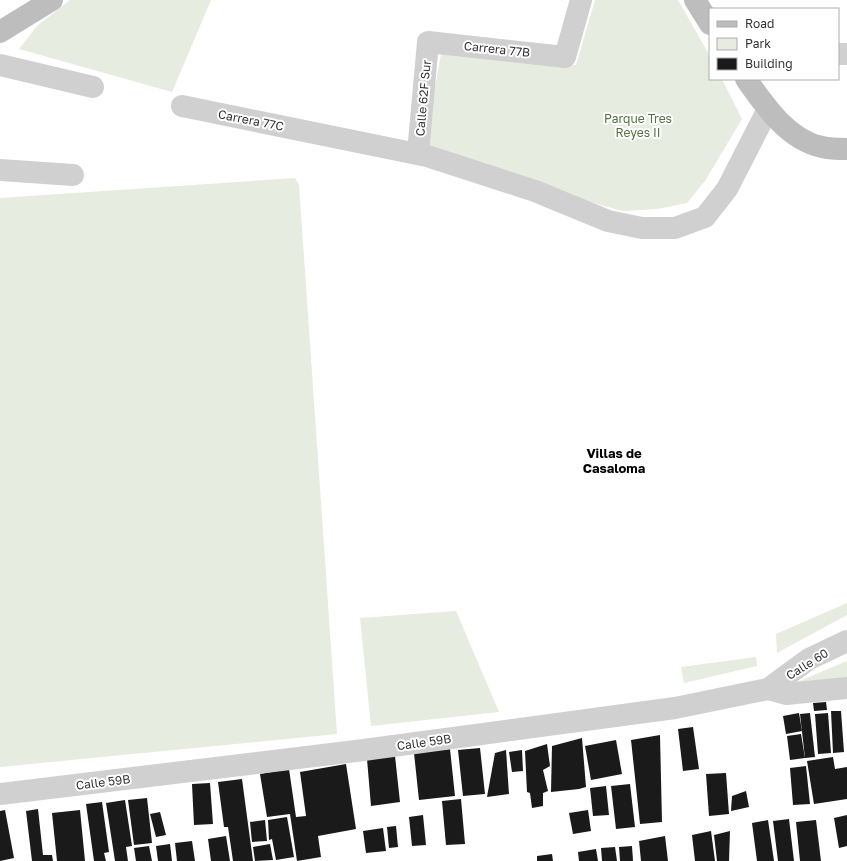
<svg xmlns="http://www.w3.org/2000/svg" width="847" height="861" font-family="'Golos Text',sans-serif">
	<rect width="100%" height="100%" fill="#fff"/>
	<!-- green -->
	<g fill="#e6ecdf">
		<path d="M70,0H211L172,92L19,49L37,26Z"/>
		<path d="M595,0H678L710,56V79H722L742,119L705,181L687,203L657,209L623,211L597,204L424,147L441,54L576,65Z"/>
		<path d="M295,178L299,185L337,734L0,767V198Z"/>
		<path d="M847,603V615L777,653L776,634Z"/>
		<path d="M456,611L499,712L371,726L360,618Z"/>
		<path d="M756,657L757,666L684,683L681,667Z"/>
		<path d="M847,661V678L790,685Z"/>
	</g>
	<!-- building -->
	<g fill="#1a1a1a">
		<path d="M826,702L827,710L814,711L813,703Z"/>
		<path d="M831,711H841L844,752L833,753Z"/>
		<path d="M799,713L802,731L786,734L783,716Z"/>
		<path d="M810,713L815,757L805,758L800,714Z"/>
		<path d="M828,713L831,753L818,754L815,714Z"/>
		<path d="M693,727L699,769L683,771L678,729Z"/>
		<path d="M801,734L805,758L790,760L787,736Z"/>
		<path d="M660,735L662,822L640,824L631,740Z"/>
		<path d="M582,738L586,787L579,789L551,792L552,746Z"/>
		<path d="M616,740L622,774L591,780L585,746Z"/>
		<path d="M547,744L550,766L543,770L548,791L543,793V806L532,808L530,793L527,792L525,751Z"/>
		<path d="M480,748L485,794L463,796L458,750Z"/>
		<path d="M450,749L455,796L419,800L414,753Z"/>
		<path d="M506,750L509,794L487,797L495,753Z"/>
		<path d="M522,750L523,771L512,772L509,752Z"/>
		<path d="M395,756L400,802L371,806L367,759Z"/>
		<path d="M833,757L835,769L847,767V799L814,804L807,761Z"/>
		<path d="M346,764L356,829L318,836L321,857L297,861L290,814L267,817L260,774L289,769L296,817L306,816L300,772Z"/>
		<path d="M806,766L810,804L793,805L790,768Z"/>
		<path d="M726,773L729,814L709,816L706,774Z"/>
		<path d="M242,779L248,824L253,861H233L228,827H224L218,782Z"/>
		<path d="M210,783L213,824L194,825L192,784Z"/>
		<path d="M630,784L635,827L616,829L611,786Z"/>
		<path d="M606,786L609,815L593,816L590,788Z"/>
		<path d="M746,791L749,807L731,811L732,796Z"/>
		<path d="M147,798L152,843L134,845L128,800Z"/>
		<path d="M461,799L465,844L446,845L442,801Z"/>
		<path d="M125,800L132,846L126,847L128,861H115L106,803Z"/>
		<path d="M102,802L109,852L104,853L106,861H94L86,804Z"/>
		<path d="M38,809L43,855H52L53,861H32L26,811Z"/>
		<path d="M5,810L14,858L0,861V811Z"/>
		<path d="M80,810L85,861H57L52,813Z"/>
		<path d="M588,810L591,831L573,834L569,813Z"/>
		<path d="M160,812L166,835L156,837L150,814Z"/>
		<path d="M423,815L426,845L412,846L409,817Z"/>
		<path d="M847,815V846L839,848L834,818Z"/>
		<path d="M287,817L294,857L276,860L272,839L269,840L268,820Z"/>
		<path d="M789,819L794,861H778L773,821Z"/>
		<path d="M265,820L267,841L252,842L250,822Z"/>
		<path d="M768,820L774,861H757L752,823Z"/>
		<path d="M816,820L821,861H800L796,822Z"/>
		<path d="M396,826L398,847L389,848L387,827Z"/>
		<path d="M383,828L386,851L366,853L363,831Z"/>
		<path d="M711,831L715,861H695L692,835Z"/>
		<path d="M730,831L729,861H717L714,835Z"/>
		<path d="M226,836L230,861H211L208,839Z"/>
		<path d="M665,836L668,861H641L639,841Z"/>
		<path d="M192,841L195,861H177L175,843Z"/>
		<path d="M170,844L172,861H158L156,846Z"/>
		<path d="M270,844L273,860L255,861L253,847Z"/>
		<path d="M149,846L152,861H136L134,848Z"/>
		<path d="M632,846L633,861H620L619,847Z"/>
		<path d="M615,847L617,861H602L601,848Z"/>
		<path d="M596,849L598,861H579L578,852Z"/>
		<path d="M552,854L553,861H537V856Z"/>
	</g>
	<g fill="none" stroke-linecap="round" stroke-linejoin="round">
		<!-- street -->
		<g stroke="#d0d0d0" stroke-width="22">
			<path d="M838,54H847"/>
			<path d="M0,65L93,87"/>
			<path d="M182,106L427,156L535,191L608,221L642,228H675L705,217L727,189L768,109"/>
			<path d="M418,153L428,42L565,57L581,0"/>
			<path d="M0,170L73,175"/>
			<path d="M768,689L809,659L847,641"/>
			<path d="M0,794L356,751L675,708L768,689L786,694L847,688"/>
		</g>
		<!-- secondary -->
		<g stroke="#bdbdbd" stroke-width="22">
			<path d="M695,0L710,24"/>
			<path d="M0,32L52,0"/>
			<path d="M746,79C765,106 788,140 822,147C830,149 839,149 847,149"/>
		</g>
	</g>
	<g text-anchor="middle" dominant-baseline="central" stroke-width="4" stroke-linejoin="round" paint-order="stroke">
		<!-- street labels -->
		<g font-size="12" fill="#333" stroke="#fff">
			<text transform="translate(497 49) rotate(6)">Carrera 77B</text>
			<text transform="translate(423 98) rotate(-85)">Calle 62F Sur</text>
			<text transform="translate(251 120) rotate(11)">Carrera 77C</text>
			<text transform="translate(807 664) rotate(-32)">Calle 60</text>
			<text transform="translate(424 742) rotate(-8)">Calle 59B</text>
			<text transform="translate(103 782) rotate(-7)">Calle 59B</text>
		</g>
		<!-- park labels -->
		<g font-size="12" fill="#56703f" stroke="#fff">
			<text x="638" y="118">Parque Tres<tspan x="638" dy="14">Reyes II</tspan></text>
		</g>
		<!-- neighbourhood labels -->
		<g font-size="13" font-weight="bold" fill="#000" stroke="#fff">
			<text x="614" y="453">Villas de<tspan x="614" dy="15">Casaloma</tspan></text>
		</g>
	</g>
	<!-- legend -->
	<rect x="709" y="8" width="130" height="72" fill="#ffffff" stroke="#adadad"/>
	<rect x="717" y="21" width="20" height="6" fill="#bdbdbd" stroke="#adadad"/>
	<text x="745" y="28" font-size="12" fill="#333333">Road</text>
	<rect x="717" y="38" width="20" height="12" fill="#e6ecdf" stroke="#adadad"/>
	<text x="745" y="48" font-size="12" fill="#333333">Park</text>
	<rect x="717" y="58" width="20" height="12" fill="#1a1a1a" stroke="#adadad"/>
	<text x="745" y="68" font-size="12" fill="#333333">Building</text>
</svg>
